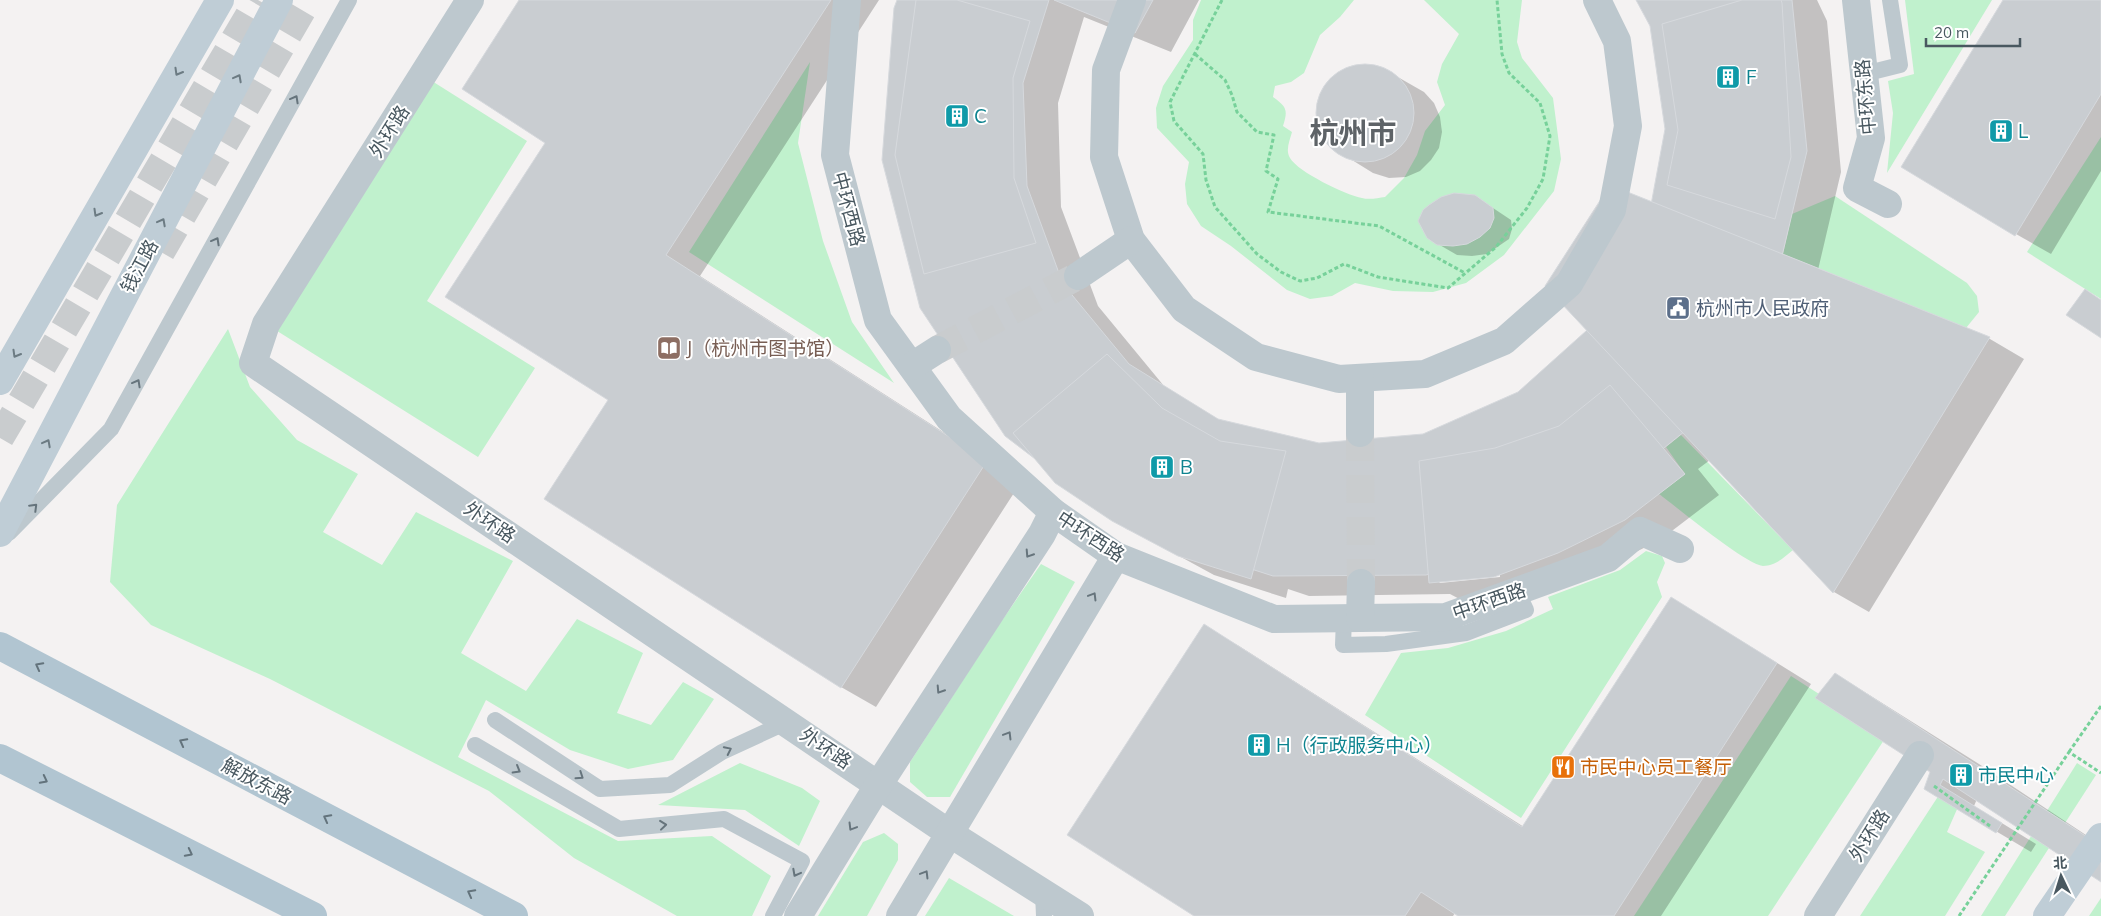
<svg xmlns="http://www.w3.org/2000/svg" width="2101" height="916" font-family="Mulish,'Noto Sans SC',sans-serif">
	<rect width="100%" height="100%" fill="#f4f2f2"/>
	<!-- green -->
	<g fill="#c0f1cd">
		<path d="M1201,0H1354L1340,17L1320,35L1304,73L1291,82L1275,86L1273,97C1287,107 1288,110 1283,126L1292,132C1290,140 1285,150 1290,158C1298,172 1346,195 1362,198C1369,200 1378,198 1385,197L1404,178L1417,155L1425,131L1445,105L1437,82L1442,64L1459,34L1424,0H1522L1517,42L1522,58L1553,98L1561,159L1554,191L1504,255L1466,283L1433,292L1393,291L1355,283L1332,296L1310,299L1287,290L1231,246L1201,226L1187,204L1185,184L1189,162L1157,128L1156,108L1163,86L1193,40V20Z"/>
		<path d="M1905,0H1992L1887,173L1893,113L1888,81L1914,74Z"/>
		<path d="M810,62L798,143L823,241L852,322L894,383L689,252Z"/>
		<path d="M424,76L527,141L427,301L535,368L478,457L266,324Z"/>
		<path d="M2101,137V299L2027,252Z"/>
		<path d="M1835,196L1967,283L1977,296L1979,312L1966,328L1783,254L1792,214Z"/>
		<path d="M228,329L250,387L297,440L358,474L323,532L382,565L416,512L513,561L461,653L526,691L577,619L643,653L617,713L651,725L683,682L714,699L673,760L628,769L570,750L486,700L458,757L618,841L712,836L771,876L752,916H677L574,858L489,791L270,679L151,625L110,582L117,505Z"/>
		<path d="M1681,435L1793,550C1784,557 1776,566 1763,566C1745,564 1678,508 1659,494L1685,474L1666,447Z"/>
		<path d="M1646,551L1662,556L1665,563L1657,582L1662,597L1521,818L1365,715L1401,653L1448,648L1506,631L1553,609L1548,597L1620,570Z"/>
		<path d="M1041,564L1075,582L950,797H927L910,782V762L996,629Z"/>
		<path d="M1791,676L1886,737L1768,916H1634Z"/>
		<path d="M740,763L802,788L820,801L799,846L745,810L658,805Z"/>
		<path d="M2077,763L2096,775L2005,916H1981Z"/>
		<path d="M1939,795L1958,807L1947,832L1985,852L1945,916H1860Z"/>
		<path d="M884,833L898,844V860L867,916H818L863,842Z"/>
		<path d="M949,878L1014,916H925Z"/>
		<path d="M2101,898V916H2089Z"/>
	</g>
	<!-- shadow -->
	<g fill="#0003" fill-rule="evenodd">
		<path d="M521,0H879L700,276L1021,482L876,707L841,687L547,142Z"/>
		<path d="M899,0H1199L1171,52L1084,17L1058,103L1061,207L1098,306L1164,386L1221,421L1319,445L1423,435L1519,393L1588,331L1653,203L1666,129L1651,26L1638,0H1817L1827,21L1841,172L1818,270L1990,339L2024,359L1869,612L1834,592L1710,460L1698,469L1719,495L1660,540L1593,573L1465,602L1450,594L1309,596L1288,589L1286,598L1214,575L1113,520ZM1500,575V577L1440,583L1438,581Z"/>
		<path d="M2004,0H2101V171L2051,254L2016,234Z"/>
		<path d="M1367,65L1382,68L1424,92L1434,103L1440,117L1442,132L1439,148L1431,160L1420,171L1406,177L1389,178L1373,173L1331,147L1321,134L1317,118L1318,102L1325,86L1337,74L1352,67Z"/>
		<path d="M1475,196L1511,220L1512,229L1509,239L1487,254L1472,256L1457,255L1438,244Z"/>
		<path d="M1672,598L1811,684L1661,916H1460L1455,913L1453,916H1196L1204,626L1239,646L1524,827Z"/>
		<path d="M1836,674L1979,764L2101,845V880L1977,799L1974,806L2036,844L2031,852L1925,789L1931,771Z"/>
	</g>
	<!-- building -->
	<g fill="#c9cdd1" stroke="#d6d9dd">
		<path d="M519,0H831L666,255L987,461L841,688L544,499L608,400L445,297L545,143L462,89Z"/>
		<path d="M897,0H1049L1023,83L1027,186L1063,284L1129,364L1218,419L1319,443L1423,434L1518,392L1596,322L1646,232L1665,129L1650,26L1636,0H1792L1807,151L1772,298L1690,427L1571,523L1426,575L1273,576L1127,529L1005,436L920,308L882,160L894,8Z"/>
		<path d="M916,0H957L1030,21L1013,78L1014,178L1036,243L924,274L895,155Z"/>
		<path d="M1054,0H1153L1135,33Z"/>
		<path d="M1742,0H1781L1782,3L1791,157L1775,219L1667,185L1678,130L1662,24Z"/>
		<path d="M2003,0H2101V94L2015,236L1901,167Z"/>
		<circle cx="1365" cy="113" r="49"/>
		<path d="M1610,185L1990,337L1833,593L1545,286Z"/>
		<path d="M1454,193L1475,195L1493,208L1494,218L1490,228L1480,237L1467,244L1453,246L1437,245L1427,238L1418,221L1423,210L1429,205L1441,197Z"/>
		<path d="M2085,289L2101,300V338L2066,315Z"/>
		<path d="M1107,354L1162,408L1220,441L1286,451L1251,579L1178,556L1112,521L1055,483L1013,433Z"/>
		<path d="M1610,385L1685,474L1625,520L1558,553L1494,577L1429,583L1419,461L1495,448L1559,426Z"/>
		<path d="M1671,597L1777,663L1614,916H1458L1421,892L1405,916H1194L1067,835L1204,624L1522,827Z"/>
		<path d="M1835,673L2101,846V882L1943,779L1940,785L2002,823L1996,833L1924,789L1930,772L1815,698Z"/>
	</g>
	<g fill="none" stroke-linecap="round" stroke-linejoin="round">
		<!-- minor-tunnel -->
		<g stroke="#c9ccce" stroke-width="28" stroke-dasharray="28 14" stroke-linecap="butt">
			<path d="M937,350L1078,276"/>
			<path d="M1360,433L1361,583"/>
		</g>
		<!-- secondary-tunnel -->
		<g stroke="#c9ccce" stroke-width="28" stroke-dasharray="28 14" stroke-linecap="butt">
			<path d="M161,252L308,0"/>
			<path d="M0,438L258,0"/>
		</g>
		<!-- path -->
		<g stroke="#77d19a" stroke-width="3" stroke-dasharray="4 2.5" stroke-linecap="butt">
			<path d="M1222,0L1170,102L1174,121L1203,154L1206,180L1215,207L1257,254L1281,272L1300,281L1317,278L1344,264L1378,277L1448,288L1496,247L1527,208L1543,179L1550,136L1540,103L1509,73L1502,54L1497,0"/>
			<path d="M1195,54L1225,80L1232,95L1237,112L1257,132L1274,135L1266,171L1278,179L1268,212L1379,226L1465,273"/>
			<path d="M2069,752L2101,706"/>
			<path d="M1934,786L1990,826"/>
			<path d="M1959,916L2069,752L2101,773"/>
		</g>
		<!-- service -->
		<g stroke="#bdc8ce" stroke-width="16">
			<path d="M1864,74L1900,65L1890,0"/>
			<path d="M9,533L111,429L349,0"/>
			<path d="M1344,618L1343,645L1386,644L1466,633L1526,610L1517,591"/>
			<path d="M495,720L600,789L670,785L722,752L787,722"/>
			<path d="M475,745L619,829L724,819L802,861L773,916"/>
			<path d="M1043,893L1044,916"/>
		</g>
		<!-- minor -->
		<g stroke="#bdc8ce" stroke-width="28">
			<path d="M470,0L266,324L253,363L949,833L1080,916"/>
			<path d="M847,0L835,155L878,320L949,418L1053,512L1116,556L1274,619L1446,617L1608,558L1640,531L1680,549"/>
			<path d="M1132,0L1106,70L1104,157L1131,240L1184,309L1256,357L1339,379L1425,374L1504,341L1569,284L1612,210L1628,126L1617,41L1597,0"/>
			<path d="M1856,0L1871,138L1857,188L1888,204"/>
			<path d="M1078,276L1131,240"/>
			<path d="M912,366L937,350"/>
			<path d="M1360,378V433"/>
			<path d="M1360,618L1361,583"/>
			<path d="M798,916L879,784L1042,534L1053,512"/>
			<path d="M900,916L1116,556"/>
			<path d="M1818,916L1920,755"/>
		</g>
		<!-- secondary -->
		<g stroke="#bfcdd6" stroke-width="28">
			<path d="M0,381L220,0"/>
			<path d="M0,533L279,0"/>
			<path d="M2047,916L2101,837"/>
		</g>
		<!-- primary -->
		<g stroke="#b1c5d1" stroke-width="28">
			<path d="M0,646L514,916"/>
			<path d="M0,758L313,916"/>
		</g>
	</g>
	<!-- one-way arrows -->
	<defs><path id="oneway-chevron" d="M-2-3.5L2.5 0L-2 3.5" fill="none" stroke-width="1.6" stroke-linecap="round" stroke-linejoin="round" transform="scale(1.25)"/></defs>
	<g stroke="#6c7b83">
		<use href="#oneway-chevron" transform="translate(178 72) rotate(120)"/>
		<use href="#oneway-chevron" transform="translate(238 78) rotate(-62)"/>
		<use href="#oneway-chevron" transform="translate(97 213) rotate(120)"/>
		<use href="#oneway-chevron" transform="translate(162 222) rotate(-62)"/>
		<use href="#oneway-chevron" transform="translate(16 354) rotate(120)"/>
		<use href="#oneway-chevron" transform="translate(47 443) rotate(-62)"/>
	</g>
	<g stroke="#66747c">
		<use href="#oneway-chevron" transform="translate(295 99) rotate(-61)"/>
		<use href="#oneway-chevron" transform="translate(216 241) rotate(-61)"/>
		<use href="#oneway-chevron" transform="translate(137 383) rotate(-61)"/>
		<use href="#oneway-chevron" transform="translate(34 507) rotate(-45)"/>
		<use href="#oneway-chevron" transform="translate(1029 554) rotate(123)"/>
		<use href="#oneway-chevron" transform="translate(1093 596) rotate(-59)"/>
		<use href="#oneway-chevron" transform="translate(940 690) rotate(123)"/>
		<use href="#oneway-chevron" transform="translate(1008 735) rotate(-59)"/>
		<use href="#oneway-chevron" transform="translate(728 750) rotate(-26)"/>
		<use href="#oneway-chevron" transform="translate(517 770) rotate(30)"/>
		<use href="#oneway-chevron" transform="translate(580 776) rotate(34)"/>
		<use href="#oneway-chevron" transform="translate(663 825) rotate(-6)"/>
		<use href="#oneway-chevron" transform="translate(852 827) rotate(121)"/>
		<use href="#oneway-chevron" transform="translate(796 873) rotate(118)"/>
		<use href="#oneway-chevron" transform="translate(925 874) rotate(-59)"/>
	</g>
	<g stroke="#63737c">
		<use href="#oneway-chevron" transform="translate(39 666) rotate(-152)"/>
		<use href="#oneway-chevron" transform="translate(183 742) rotate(-152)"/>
		<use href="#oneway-chevron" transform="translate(44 780) rotate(27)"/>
		<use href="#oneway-chevron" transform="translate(327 818) rotate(-152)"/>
		<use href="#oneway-chevron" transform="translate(189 853) rotate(27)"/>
		<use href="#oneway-chevron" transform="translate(471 893) rotate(-152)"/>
	</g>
	<!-- icons -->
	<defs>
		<symbol id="building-square" viewBox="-11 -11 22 22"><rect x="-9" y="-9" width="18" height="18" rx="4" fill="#0f9aa8" stroke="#fff"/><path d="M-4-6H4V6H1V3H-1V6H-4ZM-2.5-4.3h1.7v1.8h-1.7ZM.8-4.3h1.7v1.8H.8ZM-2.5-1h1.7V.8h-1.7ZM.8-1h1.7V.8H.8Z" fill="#fff"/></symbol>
		<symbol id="civic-square" viewBox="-11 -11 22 22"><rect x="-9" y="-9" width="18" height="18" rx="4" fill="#5c6f8a" stroke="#fff"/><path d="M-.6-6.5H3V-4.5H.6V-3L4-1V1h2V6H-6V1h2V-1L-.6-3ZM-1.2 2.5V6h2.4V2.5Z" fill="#fff"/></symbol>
		<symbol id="library-square" viewBox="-11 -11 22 22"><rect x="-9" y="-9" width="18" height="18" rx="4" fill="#8d6e63" stroke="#fff"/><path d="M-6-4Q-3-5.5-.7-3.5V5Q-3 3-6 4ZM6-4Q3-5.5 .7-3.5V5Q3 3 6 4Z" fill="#fff"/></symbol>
		<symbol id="restaurant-square" viewBox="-11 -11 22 22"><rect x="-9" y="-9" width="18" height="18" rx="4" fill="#e8710a" stroke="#fff"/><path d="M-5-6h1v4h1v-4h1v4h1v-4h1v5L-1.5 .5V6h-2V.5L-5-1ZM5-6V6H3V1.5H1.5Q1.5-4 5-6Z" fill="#fff"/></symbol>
	</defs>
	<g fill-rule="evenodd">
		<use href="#building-square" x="1714" y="63" width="28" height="28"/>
		<use href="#building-square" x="943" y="102" width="28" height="28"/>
		<use href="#building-square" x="1987" y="117" width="28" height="28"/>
		<use href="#civic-square" x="1664" y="294" width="28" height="28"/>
		<use href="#library-square" x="655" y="334" width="28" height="28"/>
		<use href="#building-square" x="1148" y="453" width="28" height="28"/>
		<use href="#building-square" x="1245" y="731" width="28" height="28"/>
		<use href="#restaurant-square" x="1549" y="753" width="28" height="28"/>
		<use href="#building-square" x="1947" y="761" width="28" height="28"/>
	</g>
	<g text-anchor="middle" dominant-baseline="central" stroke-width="4" stroke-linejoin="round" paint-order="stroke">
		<!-- culture labels -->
		<g font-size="19" fill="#0d838f" stroke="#fff" text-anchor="start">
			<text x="1746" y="77">F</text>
			<text x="974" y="116">C</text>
			<text x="2018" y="131">L</text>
			<text x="1180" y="467">B</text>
			<text x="1276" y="745">H（行政服务中心）</text>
			<text x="1978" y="775">市民中心</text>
		</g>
		<!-- street labels -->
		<g font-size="19" fill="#495860" stroke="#fff">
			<text transform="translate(1865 97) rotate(-95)">中环东路</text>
			<text transform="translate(389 131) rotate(-58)">外环路</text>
			<text transform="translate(849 209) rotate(75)">中环西路</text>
			<text transform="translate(139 266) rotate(-62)">钱江路</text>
			<text transform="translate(490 522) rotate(34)">外环路</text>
			<text transform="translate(1091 536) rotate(33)">中环西路</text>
			<text transform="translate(1489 601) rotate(-19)">中环西路</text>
			<text transform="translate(826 748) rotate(34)">外环路</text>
			<text transform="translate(257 781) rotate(28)">解放东路</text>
			<text transform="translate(1869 835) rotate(-58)">外环路</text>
		</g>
		<!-- service labels -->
		<g font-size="19" fill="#4e5e75" stroke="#fff" text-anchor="start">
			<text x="1696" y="308">杭州市人民政府</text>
		</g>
		<!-- education labels -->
		<g font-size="19" fill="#785e54" stroke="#fff" text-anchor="start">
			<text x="686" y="348">J（杭州市图书馆）</text>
		</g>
		<!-- food labels -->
		<g font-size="19" fill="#c56008" stroke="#fff" text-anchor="start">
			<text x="1580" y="767">市民中心员工餐厅</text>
		</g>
		<!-- town labels -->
		<g font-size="29" font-weight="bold" fill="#5e6367" stroke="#fff">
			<text x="1353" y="132">杭州市</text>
		</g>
	</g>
	<!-- north arrow -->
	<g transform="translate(2061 876) rotate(356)" stroke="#ffffff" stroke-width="4" paint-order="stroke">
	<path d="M0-4L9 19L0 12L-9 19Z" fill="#495860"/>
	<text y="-8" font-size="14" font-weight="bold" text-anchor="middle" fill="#495860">北</text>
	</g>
	<!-- scale -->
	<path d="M1926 38v8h94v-8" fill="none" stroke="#495860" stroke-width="2.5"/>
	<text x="1934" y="38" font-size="15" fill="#495860" stroke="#ffffff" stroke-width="4" paint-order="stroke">20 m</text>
</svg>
